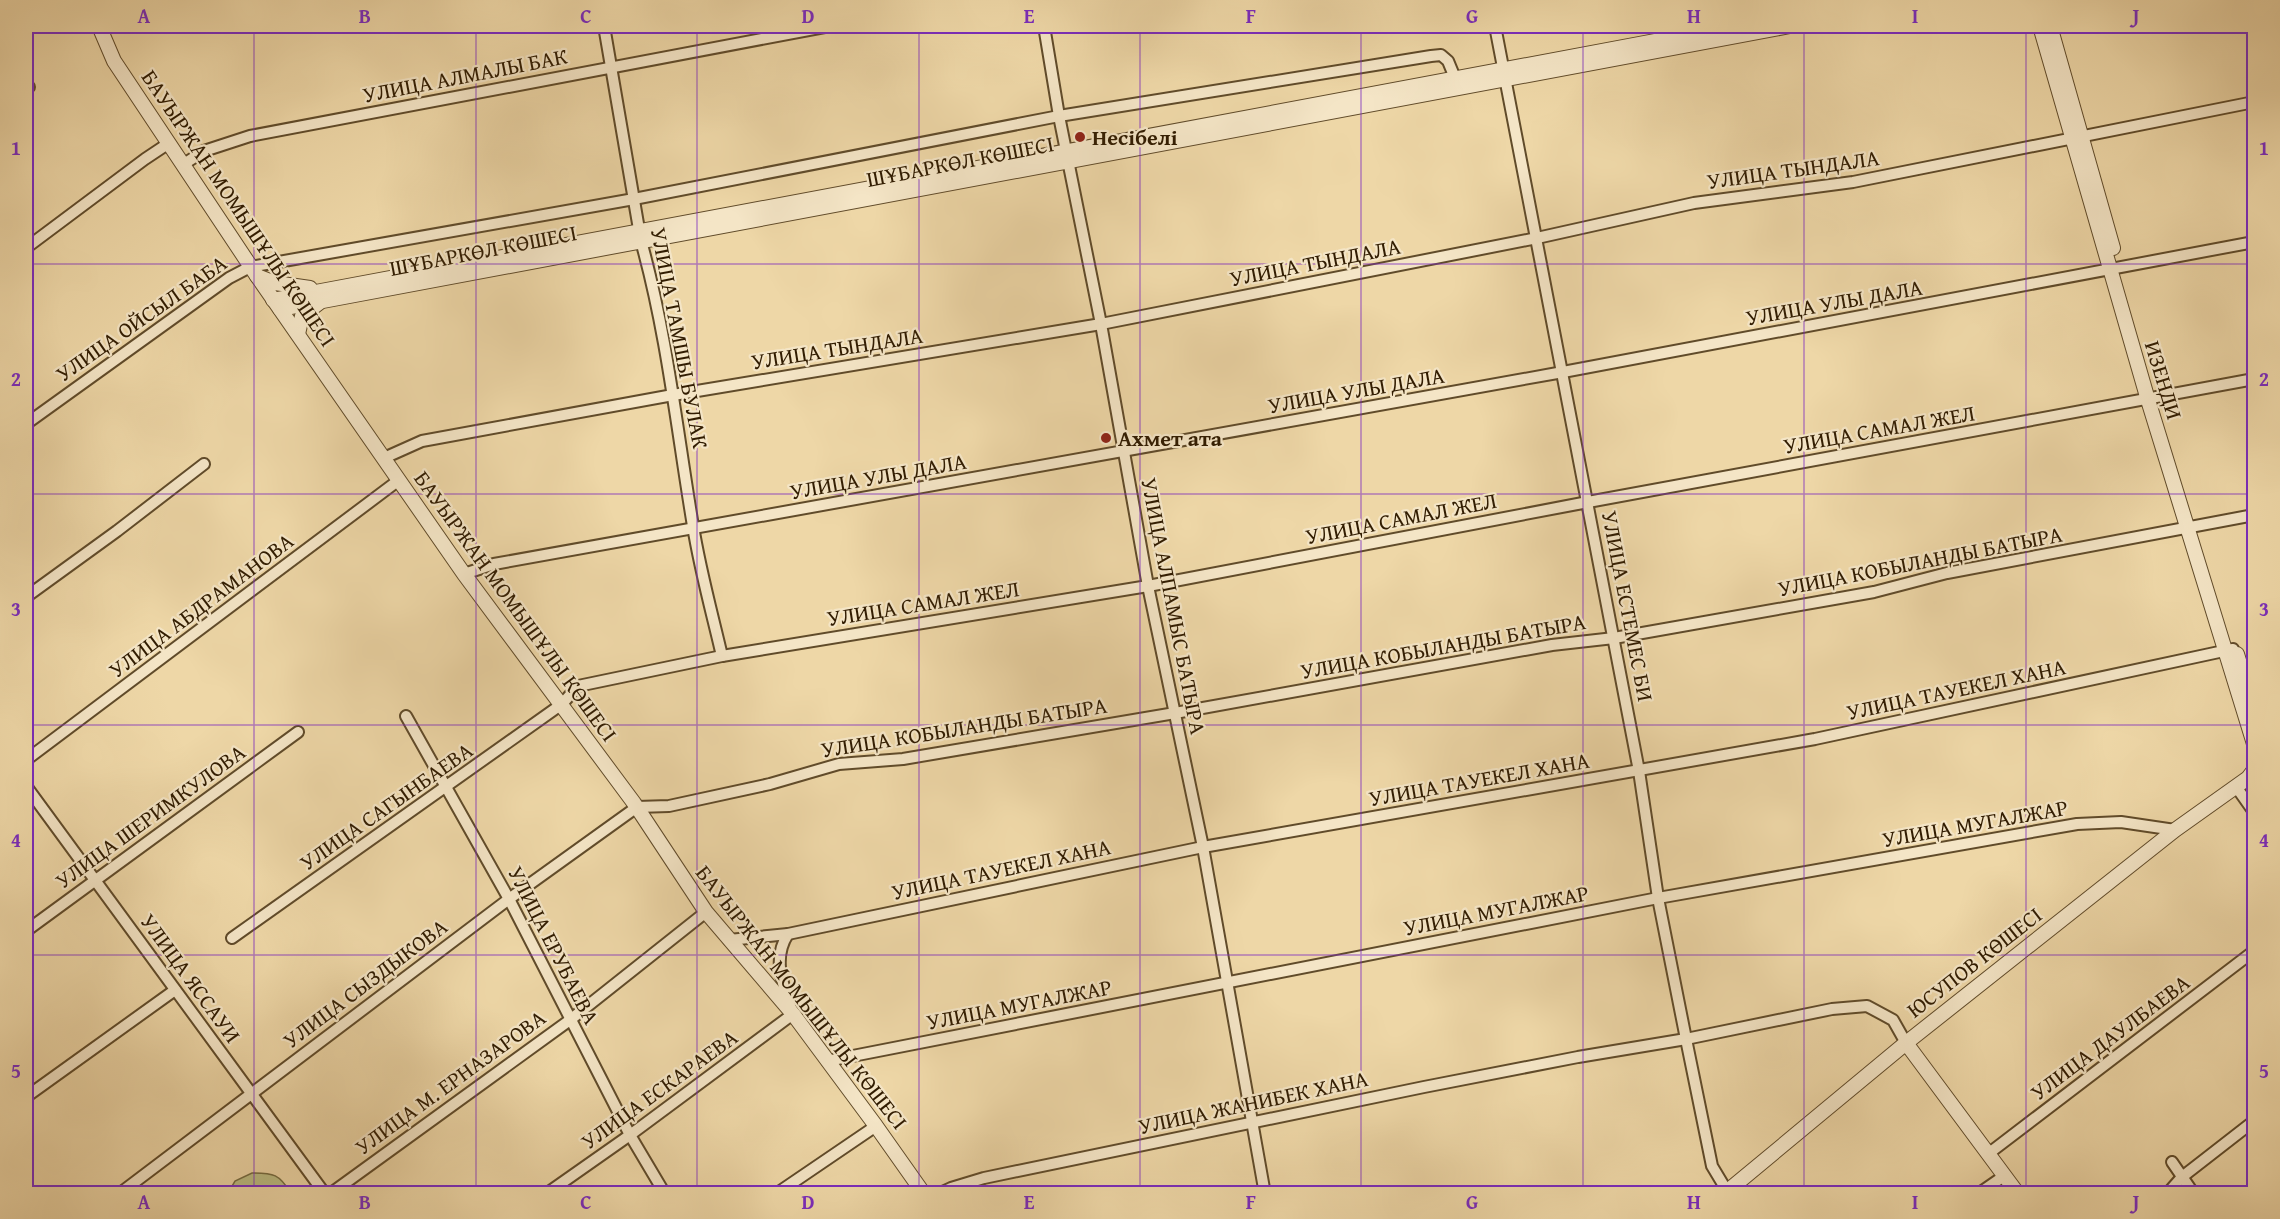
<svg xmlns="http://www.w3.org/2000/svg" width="2280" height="1219" font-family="'Gentium Book Plus',serif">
	<rect width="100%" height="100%" fill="#eed7a7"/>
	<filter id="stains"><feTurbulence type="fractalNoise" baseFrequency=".00333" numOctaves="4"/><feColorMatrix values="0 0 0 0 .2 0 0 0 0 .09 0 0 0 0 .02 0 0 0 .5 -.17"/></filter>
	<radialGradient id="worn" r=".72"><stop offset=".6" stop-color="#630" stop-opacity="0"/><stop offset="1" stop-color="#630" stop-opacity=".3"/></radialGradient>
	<!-- green -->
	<path fill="#bcbd84" stroke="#766c42" stroke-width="1.5" d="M252,1173C274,1173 279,1174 291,1193H228L235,1181Z"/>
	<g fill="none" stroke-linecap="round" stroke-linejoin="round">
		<defs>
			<g id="minor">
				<path d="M604,26L641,241C667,334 677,431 693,526C700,570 712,613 722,656"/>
				<path d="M1044,26L1059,116L1101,324L1148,586L1203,847L1265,1194"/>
				<path d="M1495,26L1639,771L1658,898L1686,1039L1712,1166L1727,1191"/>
				<path d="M26,90L29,87"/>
				<path d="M184,164L204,151L250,136L830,26"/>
				<path d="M26,248L145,159L169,143"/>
				<path d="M26,424L229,278L250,267L634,199L1059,116L1431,56L1441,55L1448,61L1455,78"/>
				<path d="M384,458L422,441L673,395L1101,324L1537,238L1694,203L1853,182L2254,102"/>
				<path d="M464,574L494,564L1563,372L2254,242"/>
				<path d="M26,597L117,531L204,464"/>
				<path d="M406,716L509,899L630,1135L665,1194"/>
				<path d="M26,760L399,480"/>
				<path d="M26,786L325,1194"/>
				<path d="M2237,788L2254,812"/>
				<path d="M26,931L298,732"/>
				<path d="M232,938L562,704L578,686L722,656L1148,586L1588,502L2254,379"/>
				<path d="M729,940L788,934L1203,847L1815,739L2233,649"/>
				<path d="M827,1061L1658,898L2077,824L2121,822L2175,830"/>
				<path d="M26,1097L175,990"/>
				<path d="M1988,1154L2254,951"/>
				<path d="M2172,1162L2194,1194"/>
				<path d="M119,1194L509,899L637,807L669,806L770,784L839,764L903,759L1175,713L1552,645L1614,638L1874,592L1947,573L2254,515"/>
				<path d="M330,1194L570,1020L706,912"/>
				<path d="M546,1194L630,1135L793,1014C784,987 771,960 788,934"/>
				<path d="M776,1194L876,1126"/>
				<path d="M938,1194L951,1188L984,1178L1424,1087L1578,1057L1686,1039L1832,1009L1867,1006L1893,1020L1906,1043"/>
				<path d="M1978,1194L2004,1176"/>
				<path d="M2167,1194L2182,1177L2254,1121"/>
			</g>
			<g id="tertiary">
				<path d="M99,26L114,61L257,276L464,574L634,803L706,912L793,1014L876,1126L924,1194"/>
				<path d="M2040,26L2148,400L2254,744"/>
				<path d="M2050,26L2113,248"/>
				<path d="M257,276L275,283L310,288"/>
				<path d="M273,300L1735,26"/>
				<path d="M280,309L1790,26"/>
				<path d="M298,334L302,316L319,303"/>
				<path d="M2237,654L2254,709"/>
				<path d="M1906,1043L2018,1194"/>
				<path d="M1724,1194L1906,1043L2175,830L2248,778L2254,770"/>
			</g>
		</defs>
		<!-- minor casing -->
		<use href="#minor" stroke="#604b2a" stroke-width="14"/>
		<!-- tertiary casing -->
		<use href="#tertiary" stroke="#604b2a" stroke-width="16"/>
		<!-- minor -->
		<use href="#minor" stroke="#f4e5c6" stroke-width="10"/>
		<!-- tertiary -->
		<use href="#tertiary" stroke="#f4e5c6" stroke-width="14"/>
	</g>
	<!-- grid -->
	<path fill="none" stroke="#7b2cbf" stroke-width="1.5" stroke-opacity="0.55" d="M254,26V1194M476,26V1194M697,26V1194M919,26V1194M1140,26V1194M1361,26V1194M1583,26V1194M1804,26V1194M2026,26V1194M26,264H2254M26,494H2254M26,725H2254M26,955H2254"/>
	<!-- markers -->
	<g fill="#8f2418" stroke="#f4e5c6" stroke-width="2">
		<circle cx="1080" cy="137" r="6"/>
		<circle cx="1106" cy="438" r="6"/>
	</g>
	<g text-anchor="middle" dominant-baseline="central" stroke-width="4.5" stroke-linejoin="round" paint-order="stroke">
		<!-- street labels -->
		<g font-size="22" fill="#311c01" stroke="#f4e5c6">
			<text transform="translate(465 75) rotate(-11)">УЛИЦА АЛМАЛЫ БАК</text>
			<text transform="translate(960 161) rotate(-11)">ШҰБАРКӨЛ КӨШЕСІ</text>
			<text transform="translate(1793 169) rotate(-8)">УЛИЦА ТЫНДАЛА</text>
			<text transform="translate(239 208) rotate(56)">БАУЫРЖАН МОМЫШҰЛЫ КӨШЕСІ</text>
			<text transform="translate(483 250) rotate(-11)">ШҰБАРКӨЛ КӨШЕСІ</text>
			<text transform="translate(1315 262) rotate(-11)">УЛИЦА ТЫНДАЛА</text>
			<text transform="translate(1834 302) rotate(-10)">УЛИЦА УЛЫ ДАЛА</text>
			<text transform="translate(141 318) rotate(-35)">УЛИЦА ОЙСЫЛ БАБА</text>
			<text transform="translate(680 338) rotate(79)">УЛИЦА ТАМШЫ БУЛАК</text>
			<text transform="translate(837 348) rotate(-9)">УЛИЦА ТЫНДАЛА</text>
			<text transform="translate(2164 380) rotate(73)">ИЗЕНДИ</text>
			<text transform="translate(1356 390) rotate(-10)">УЛИЦА УЛЫ ДАЛА</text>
			<text transform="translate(1879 429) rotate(-10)">УЛИЦА САМАЛ ЖЕЛ</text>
			<text transform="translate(878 476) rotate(-10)">УЛИЦА УЛЫ ДАЛА</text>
			<text transform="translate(1401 518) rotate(-11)">УЛИЦА САМАЛ ЖЕЛ</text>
			<text transform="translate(1920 561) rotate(-11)">УЛИЦА КОБЫЛАНДЫ БАТЫРА</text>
			<text transform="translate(923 603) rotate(-9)">УЛИЦА САМАЛ ЖЕЛ</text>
			<text transform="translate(201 605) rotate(-37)">УЛИЦА АБДРАМАНОВА</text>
			<text transform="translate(516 606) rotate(54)">БАУЫРЖАН МОМЫШҰЛЫ КӨШЕСІ</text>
			<text transform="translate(1174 606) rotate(79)">УЛИЦА АЛПАМЫС БАТЫРА</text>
			<text transform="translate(1628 606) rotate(79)">УЛИЦА ЕСТЕМЕС БИ</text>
			<text transform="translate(1443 646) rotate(-10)">УЛИЦА КОБЫЛАНДЫ БАТЫРА</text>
			<text transform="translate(1956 689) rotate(-12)">УЛИЦА ТАУЕКЕЛ ХАНА</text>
			<text transform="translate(964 727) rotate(-9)">УЛИЦА КОБЫЛАНДЫ БАТЫРА</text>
			<text transform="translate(1479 779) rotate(-10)">УЛИЦА ТАУЕКЕЛ ХАНА</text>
			<text transform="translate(386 806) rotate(-35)">УЛИЦА САГЫНБАЕВА</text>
			<text transform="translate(150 816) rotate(-36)">УЛИЦА ШЕРИМКУЛОВА</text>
			<text transform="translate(1975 823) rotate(-10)">УЛИЦА МУГАЛЖАР</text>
			<text transform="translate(1001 869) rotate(-12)">УЛИЦА ТАУЕКЕЛ ХАНА</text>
			<text transform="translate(1496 910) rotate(-11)">УЛИЦА МУГАЛЖАР</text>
			<text transform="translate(554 945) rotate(63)">УЛИЦА ЕРУБАЕВА</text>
			<text transform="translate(1974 962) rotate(-38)">ЮСУПОВ КӨШЕСІ</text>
			<text transform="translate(191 978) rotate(54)">УЛИЦА ЯССАУИ</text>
			<text transform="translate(365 983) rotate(-37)">УЛИЦА СЫЗДЫКОВА</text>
			<text transform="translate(802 997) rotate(52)">БАУЫРЖАН МОМЫШҰЛЫ КӨШЕСІ</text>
			<text transform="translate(1019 1004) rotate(-11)">УЛИЦА МУГАЛЖАР</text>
			<text transform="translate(2110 1037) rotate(-37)">УЛИЦА ДАУЛБАЕВА</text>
			<text transform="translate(450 1082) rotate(-36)">УЛИЦА М. ЕРНАЗАРОВА</text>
			<text transform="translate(659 1089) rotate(-36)">УЛИЦА ЕСКАРАЕВА</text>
			<text transform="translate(1253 1102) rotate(-12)">УЛИЦА ЖАНИБЕК ХАНА</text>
		</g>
		<!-- poi labels -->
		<g font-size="22" font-weight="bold" fill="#311c01" stroke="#f4e5c6" text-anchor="start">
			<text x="1092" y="137">Несібелі</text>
			<text x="1118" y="438">Ахмет ата</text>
		</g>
	</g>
	<!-- margin -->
	<rect width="2280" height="1219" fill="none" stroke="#eed7a7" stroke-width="66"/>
	<rect x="33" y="33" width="2214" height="1153" fill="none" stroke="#7b2cbf" stroke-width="2"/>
	<g font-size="20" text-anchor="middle" font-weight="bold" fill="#7b2cbf">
		<text x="144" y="23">A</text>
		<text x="365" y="23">B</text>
		<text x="586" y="23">C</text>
		<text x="808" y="23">D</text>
		<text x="1029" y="23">E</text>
		<text x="1251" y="23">F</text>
		<text x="1472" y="23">G</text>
		<text x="1694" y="23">H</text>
		<text x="1915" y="23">I</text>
		<text x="2136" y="23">J</text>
		<text x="16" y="155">1</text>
		<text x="2264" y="155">1</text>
		<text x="16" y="386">2</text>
		<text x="2264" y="386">2</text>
		<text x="16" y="616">3</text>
		<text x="2264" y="616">3</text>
		<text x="16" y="847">4</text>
		<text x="2264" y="847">4</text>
		<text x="16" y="1078">5</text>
		<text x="2264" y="1078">5</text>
		<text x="144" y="1209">A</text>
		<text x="365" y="1209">B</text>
		<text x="586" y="1209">C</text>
		<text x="808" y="1209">D</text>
		<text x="1029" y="1209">E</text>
		<text x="1251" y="1209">F</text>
		<text x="1472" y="1209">G</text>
		<text x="1694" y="1209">H</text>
		<text x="1915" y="1209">I</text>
		<text x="2136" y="1209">J</text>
	</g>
	<rect width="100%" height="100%" filter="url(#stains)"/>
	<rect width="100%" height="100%" fill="url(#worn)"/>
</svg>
